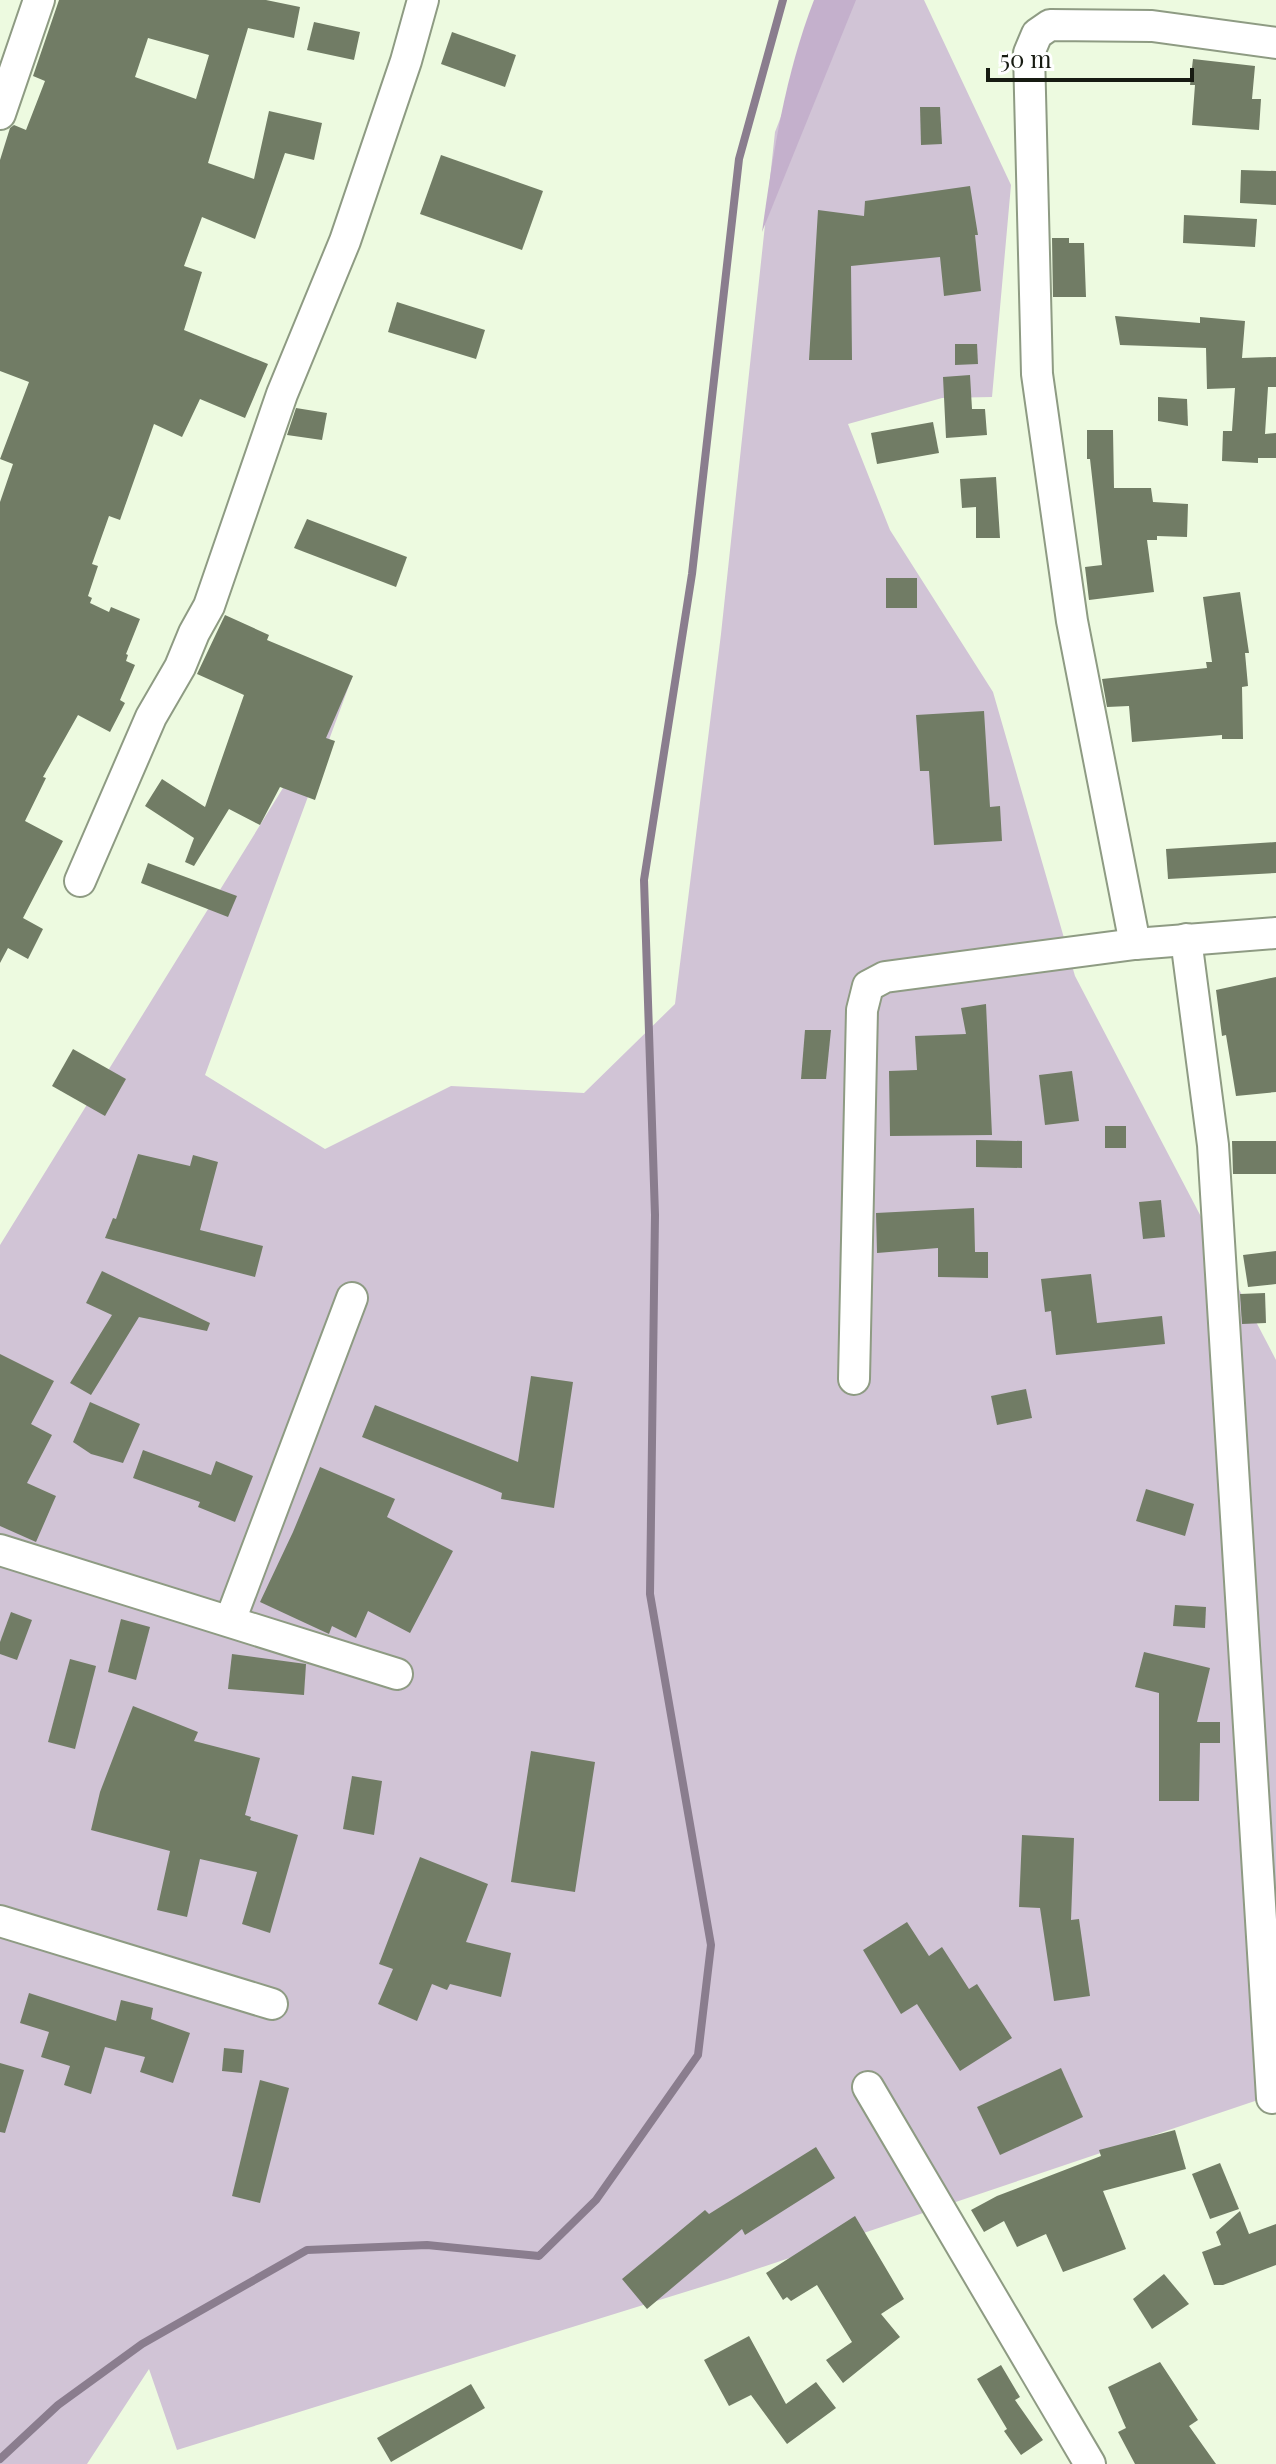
<svg xmlns="http://www.w3.org/2000/svg" width="1276" height="2464" font-family="'Playfair Display',serif">
	<rect width="100%" height="100%" fill="#edfae0"/>
	<!-- green -->
	<path fill="#d1c4d6" d="M826,0H924L1011,185L992,397L942,398L848,424L890,530L993,692L1075,976L1276,1360V2094L727,2279L177,2450L149,2369L87,2464H0V1245L353,675L205,1075L325,1149L451,1086L584,1093L675,1004L721,634L775,132Z"/>
	<!-- forest -->
	<path fill="#c4b0cc" d="M814,0H856L762,232C773,153 785,75 814,0Z"/>
	<g fill="none" stroke-linecap="round" stroke-linejoin="round">
		<!-- stream -->
		<path stroke="#8a7d8e" stroke-width="8" d="M0,2459L58,2405L142,2344L307,2250L427,2245L539,2256L596,2200L698,2055L711,1945L650,1594L655,1215L644,880L692,574L739,159L783,0"/>
	</g>
	<!-- building -->
	<g fill="#717c65" fill-rule="evenodd">
		<path d="M59,0H266L300,7L294,38L248,28L208,163L254,179L269,111L322,123L314,160L285,153L255,239L202,217L184,266L202,272L184,330L268,364L245,418L200,399L182,437L154,424L120,520L109,516L92,564L98,566L88,596L92,598L90,603L109,612L111,607L140,619L126,654L128,655L126,661L135,665L120,700L125,703L110,732L78,715L43,777L46,778L25,821L63,841L23,918L43,929L28,959L8,948L0,963V502L13,464L0,459L29,382L0,371V160L10,128L14,125L26,130L45,81L33,76ZM148,38L209,55L196,99L135,77Z"/>
		<path d="M314,22L360,32L354,60L307,50Z"/>
		<path d="M452,32L516,55L505,87L441,64Z"/>
		<path d="M1193,59L1255,66L1252,99H1261L1259,130L1192,125L1195,85H1190Z"/>
		<path d="M920,107H940L942,144L921,145Z"/>
		<path d="M441,155L543,191L522,250L420,214Z"/>
		<path d="M1241,170L1276,171V205L1240,203Z"/>
		<path d="M970,186L978,235H975L981,291L944,296L940,257L851,266L852,360H809L818,210L864,216L865,201Z"/>
		<path d="M1184,215L1257,219L1255,247L1183,243Z"/>
		<path d="M1052,238H1069V243H1084L1086,297H1053Z"/>
		<path d="M397,302L485,330L476,359L388,332Z"/>
		<path d="M1115,316L1200,323V317L1245,321L1242,358L1276,357V387H1268L1265,434L1276,433V458H1258V463L1222,461L1223,431H1232L1235,388L1207,389L1206,348L1120,345Z"/>
		<path d="M955,344H977L978,364L955,365Z"/>
		<path d="M970,375L972,409H985L987,435L946,438L943,377Z"/>
		<path d="M1158,397L1187,399L1188,426L1158,421Z"/>
		<path d="M296,408L327,413L322,440L287,435Z"/>
		<path d="M933,422L939,453L877,464L871,433Z"/>
		<path d="M1087,430H1113L1114,488H1151L1153,502L1188,504L1187,537L1157,536V540H1147L1154,592L1089,600L1085,567L1102,565L1090,459H1087Z"/>
		<path d="M996,477L1000,538H976V507L962,508L960,479Z"/>
		<path d="M307,519L407,557L396,587L294,548Z"/>
		<rect x="886" y="578" width="31" height="30"/>
		<path d="M1240,592L1249,653H1245L1248,686L1242,687L1243,739H1222V735L1132,742L1129,706L1107,707L1102,679L1207,668L1206,662H1212L1203,597Z"/>
		<path d="M225,615L269,635L267,640L353,676L326,738L335,741L315,800L280,787L260,825L229,809L194,866L185,862L194,838L145,806L162,779L205,807L244,695L197,674Z"/>
		<path d="M984,711L990,807L1000,806L1002,841L934,845L929,771H920L916,715Z"/>
		<path d="M1276,842V873L1168,879L1166,849Z"/>
		<path d="M148,863L237,896L228,917L141,883Z"/>
		<path d="M1276,977V1092L1236,1096L1226,1035L1222,1036L1216,990Z"/>
		<path d="M986,1004L992,1135L890,1136L889,1071L917,1070L915,1036L966,1034L961,1008Z"/>
		<path d="M805,1030H831L826,1079H801Z"/>
		<path d="M73,1049L126,1079L105,1116L52,1086Z"/>
		<path d="M1072,1071L1079,1121L1045,1125L1039,1075Z"/>
		<rect x="1105" y="1126" width="21" height="22"/>
		<path d="M976,1140L1022,1141V1168L976,1167Z"/>
		<path d="M1232,1141H1276V1174H1233Z"/>
		<path d="M138,1154L190,1166L193,1155L218,1162L200,1230L263,1246L255,1277L105,1238L113,1218L116,1219Z"/>
		<path d="M1161,1200L1165,1237L1143,1239L1139,1202Z"/>
		<path d="M974,1208L975,1252H988V1278L938,1277V1248L877,1253L876,1213Z"/>
		<path d="M1276,1251V1284L1248,1287L1243,1255Z"/>
		<path d="M102,1271L210,1323L207,1331L139,1317L91,1395L70,1383L112,1315L86,1303Z"/>
		<path d="M1091,1274L1097,1323L1162,1316L1165,1344L1056,1355L1051,1311L1045,1312L1041,1279Z"/>
		<path d="M1265,1293L1266,1323L1242,1324L1240,1294Z"/>
		<path d="M0,1354L54,1381L31,1424L52,1435L27,1483L56,1496L36,1542L0,1526Z"/>
		<path d="M531,1376L573,1382L554,1508L501,1499L502,1493L362,1437L375,1405L518,1462Z"/>
		<path d="M1026,1389L1032,1418L997,1425L991,1396Z"/>
		<path d="M90,1402L140,1424L123,1463L91,1454L73,1442Z"/>
		<path d="M143,1450L211,1475L216,1461L253,1476L235,1522L198,1507L200,1502L133,1478Z"/>
		<path d="M320,1467L395,1499L387,1517L453,1551L410,1633L368,1611L356,1638L332,1626L329,1634L260,1602L293,1532Z"/>
		<path d="M1146,1489L1194,1504L1185,1536L1136,1521Z"/>
		<path d="M1175,1605L1206,1607L1205,1628L1173,1626Z"/>
		<path d="M11,1612L32,1620L17,1660L0,1654V1642Z"/>
		<path d="M121,1619L150,1627L136,1680L108,1672Z"/>
		<path d="M1144,1652L1210,1668L1197,1722H1220V1743H1200L1199,1801H1159V1693L1135,1687Z"/>
		<path d="M232,1654L306,1664L304,1695L228,1689Z"/>
		<path d="M70,1659L96,1666L75,1749L48,1742Z"/>
		<path d="M133,1706L198,1732L194,1741L260,1758L245,1815L251,1817L250,1820L298,1835L270,1933L242,1924L257,1872L200,1859L187,1917L157,1910L170,1851L91,1830L100,1792Z"/>
		<path d="M531,1751L595,1762L575,1892L511,1882Z"/>
		<path d="M352,1776L382,1781L374,1835L343,1829Z"/>
		<path d="M1022,1835L1074,1838L1071,1920L1079,1919L1090,1996L1054,2001L1040,1908L1019,1907Z"/>
		<path d="M420,1857L488,1884L466,1942L511,1953L501,1997L450,1984L447,1990L432,1984L417,2021L378,2004L393,1969L379,1964Z"/>
		<path d="M907,1922L929,1956L942,1947L969,1989L977,1984L1012,2038L960,2071L917,2004L901,2014L863,1950Z"/>
		<path d="M29,1993L116,2021L121,2000L153,2008L151,2019L190,2033L173,2083L140,2072L145,2057L105,2047L91,2094L64,2085L70,2066L41,2057L49,2032L20,2023Z"/>
		<path d="M224,2048L244,2050L242,2073L222,2071Z"/>
		<path d="M0,2063L24,2070L5,2133L0,2132Z"/>
		<path d="M1061,2068L1083,2117L1000,2155L977,2107Z"/>
		<path d="M260,2080L289,2088L260,2203L232,2196Z"/>
		<path d="M1175,2130L1186,2169L1103,2191L1126,2249L1063,2272L1046,2234L1017,2247L1004,2221L984,2232L971,2210L997,2196L1101,2156L1099,2150Z"/>
		<path d="M816,2147L835,2178L745,2235L742,2229L647,2309L622,2279L705,2210L709,2214Z"/>
		<path d="M1220,2163L1239,2209L1210,2219L1192,2174Z"/>
		<path d="M1240,2211L1249,2234L1276,2224V2265L1223,2285H1214L1202,2252L1221,2245L1216,2232Z"/>
		<path d="M855,2216L904,2299L881,2314L900,2337L843,2383L826,2360L852,2342L817,2285L791,2301L787,2297L783,2300L766,2273Z"/>
		<path d="M1164,2274L1189,2304L1152,2329L1133,2299Z"/>
		<path d="M749,2336L786,2404L816,2382L836,2408L787,2444L751,2395L729,2406L704,2360Z"/>
		<path d="M1160,2362L1198,2420L1189,2426L1216,2464H1135L1118,2432L1126,2428L1108,2387Z"/>
		<path d="M1001,2365L1020,2397L1015,2400L1043,2440L1021,2455L1004,2431L1007,2429L977,2379Z"/>
		<path d="M471,2384L485,2408L391,2462L377,2438Z"/>
	</g>
	<g fill="none" stroke-linecap="round" stroke-linejoin="round">
		<defs>
			<g id="minor">
				<path d="M0,114L39,0"/>
				<path d="M80,881L151,717L180,667L194,633L209,606L282,394L345,241L406,61L423,0"/>
				<path d="M1186,939L1213,1145L1272,2098"/>
				<path d="M1135,944L1072,621L1037,374L1029,53L1037,34L1050,25L1152,26L1276,43"/>
				<path d="M854,1379L862,1010L868,986L885,977L1135,944L1276,933"/>
				<path d="M0,1550L397,1674"/>
				<path d="M230,1621L352,1298"/>
				<path d="M0,1921L272,2004"/>
				<path d="M868,2087L1090,2464"/>
			</g>
		</defs>
		<!-- minor casing -->
		<use href="#minor" stroke="#8e9b83" stroke-width="34"/>
		<!-- minor -->
		<use href="#minor" stroke="#fff" stroke-width="30"/>
	</g>
	<!-- scale -->
	<path d="M988 68v12h204v-12" fill="none" stroke="#171b12" stroke-width="4"/>
	<text x="1000" y="68" font-size="24" fill="#171b12" stroke="#ffffff" stroke-width="6" paint-order="stroke">50 m</text>
</svg>
